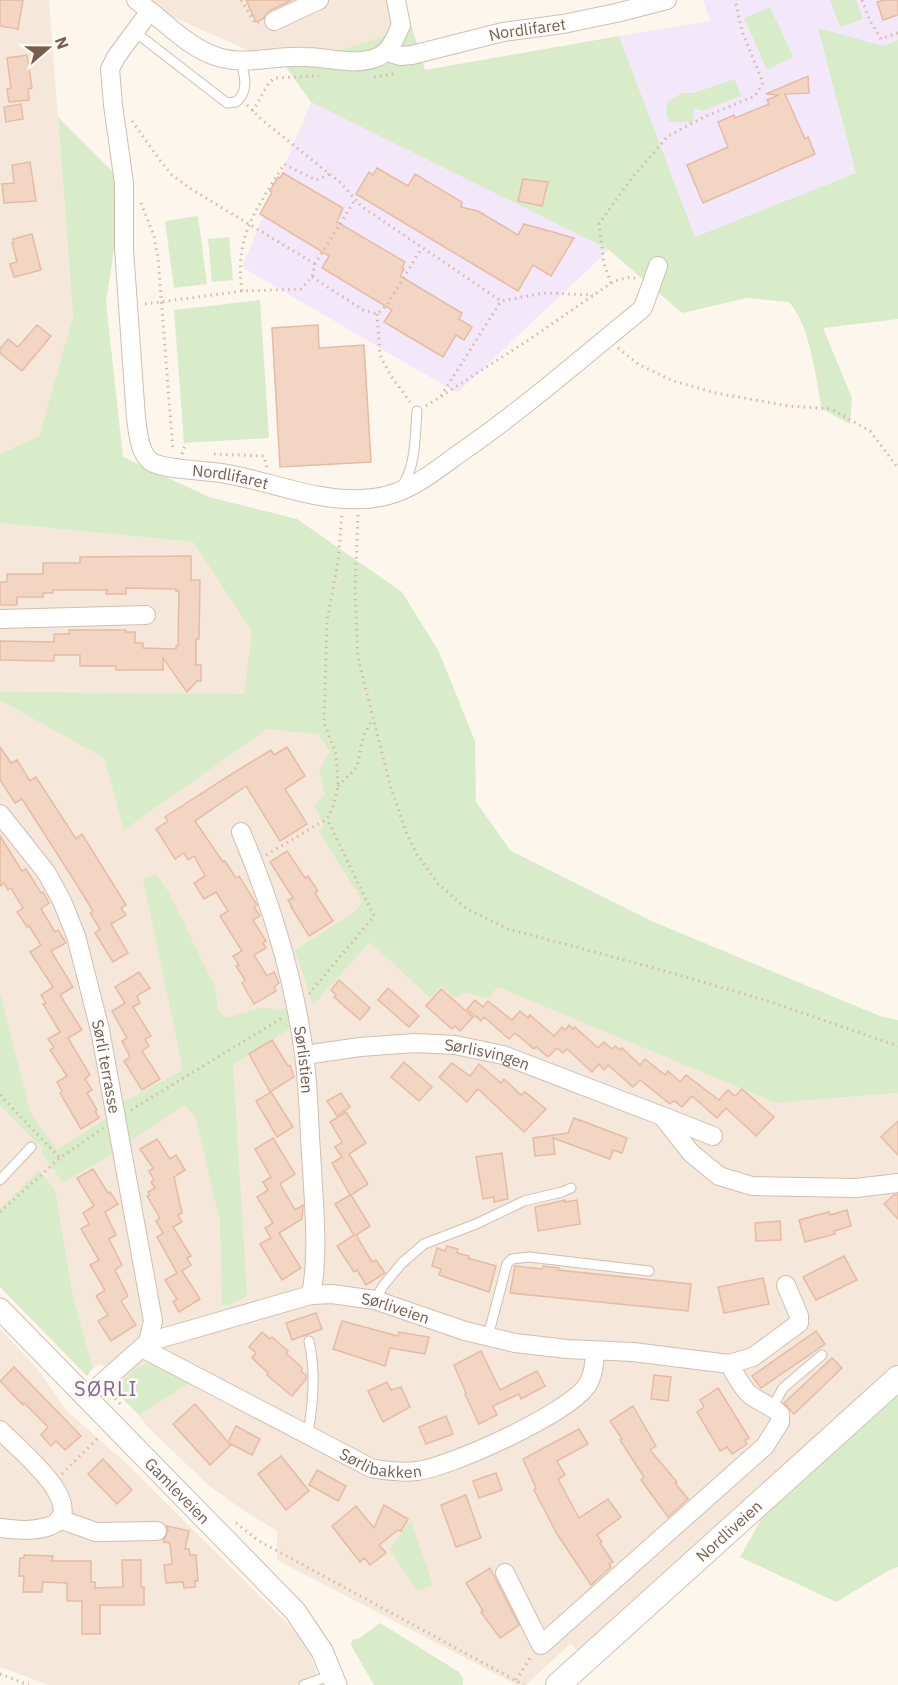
<svg xmlns="http://www.w3.org/2000/svg" width="898" height="1685" font-family="'IBM Plex Sans',sans-serif">
	<rect width="100%" height="100%" fill="#fdf6ec"/>
	<!-- residential -->
	<g fill="#f5e8da">
		<path d="M0,0H49L73,316L39,436L0,454Z"/>
		<path d="M134,0H401L412,27L286,67Z"/>
		<path d="M0,523L193,542L476,977L776,1103L898,1093V1378L587,1659L570,1644L526,1685H517L277,1560V1531L246,1512L208,1485L147,1426L102,1364L93,1368L73,1297L0,1209Z"/>
		<path d="M0,1329L36,1367L67,1411L127,1464L296,1632L311,1656L320,1685H49L0,1667Z"/>
	</g>
	<!-- education -->
	<g fill="#f3e8fa">
		<path d="M703,0H898V40L883,46L819,29L857,173L695,237L619,36L710,21Z"/>
		<path d="M311,102L609,250L457,393L242,267Z"/>
	</g>
	<!-- green -->
	<g fill="#d8ecc9">
		<path d="M830,0H856L863,19L840,27Z"/>
		<path d="M770,7L793,57L767,70L744,18Z"/>
		<path d="M412,27L425,70L619,36L695,237L856,173L818,28L883,46L898,40V319L823,328L852,398L850,424L822,409C815,376 811,327 789,302L747,298L682,313L609,250L311,102L286,67Z"/>
		<path d="M735,79L741,96L702,111L694,108L693,122H670L666,114L668,101L682,93H693Z"/>
		<path d="M58,117L124,183L106,302L123,457L209,497L297,519L402,592L439,652L475,741L476,802L511,851L654,922L880,1016L898,1020V1093L776,1103L498,987L488,998L464,992L456,998L441,986L430,998L370,942L313,1005L295,950L353,913L363,902L319,831L324,825L314,805L325,795L319,770L330,752L318,734L267,729L124,830L104,758L0,700V692L244,694L252,632L193,542L0,523V454L39,436L73,316Z"/>
		<path d="M198,216L207,284L174,288L165,221Z"/>
		<path d="M229,237L233,280L212,282L208,239Z"/>
		<path d="M260,300L269,438L184,443L174,310Z"/>
		<path d="M156,874L169,893L215,987L218,1010L227,1018L259,1008L287,1009L292,1027L233,1065L247,1296L229,1305H222L220,1221L195,1116L184,1105L126,1144L121,1103L183,1070L143,879Z"/>
		<path d="M0,993L31,1114L57,1150L108,1117L115,1153L63,1182L43,1156L41,1147L0,1105Z"/>
		<path d="M39,1170L55,1190L73,1297L93,1368L87,1376L0,1287V1209Z"/>
		<path d="M155,1360L191,1382L139,1415L114,1390L134,1369Z"/>
		<path d="M898,1393V1567L888,1571L836,1602L740,1557L769,1506Z"/>
		<path d="M408,1523H412L433,1585L417,1591L390,1549Z"/>
		<path d="M380,1623L459,1672L463,1678V1685H374L351,1645L352,1640L360,1638Z"/>
	</g>
	<!-- building -->
	<g fill="#f3d5c3" stroke="#e6bba3" stroke-width="1.5">
		<path d="M0,0H23L18,29L0,26Z"/>
		<path d="M246,0H292L269,11L263,19L256,22Z"/>
		<path d="M884,0H898V15L883,20L877,2Z"/>
		<path d="M27,55L32,88L28,89L29,100L9,102L7,89L11,88L7,58Z"/>
		<path d="M808,76L809,93L785,94L805,139L808,137L815,154L703,203L687,165L728,147L718,122L734,115L735,118L769,104L767,100L779,95L766,94Z"/>
		<path d="M21,104L23,119L6,122L4,107Z"/>
		<path d="M30,162L36,201L4,203L2,184L14,183L12,165Z"/>
		<path d="M377,168L408,186L415,174L462,202L461,207L478,211L518,235L524,224L574,238L551,276L533,265L518,291L356,194L369,172L373,175Z"/>
		<path d="M283,173L343,208L337,222L405,262L402,268L404,269L400,276L462,313L459,319L472,327L464,340L456,335L443,357L384,322L392,310L322,268L329,256L260,214L272,192L270,191L278,177L280,178Z"/>
		<path d="M523,179L548,182L542,206L518,201Z"/>
		<path d="M32,234L41,270L14,277L10,264L17,262L12,243H14L13,239Z"/>
		<path d="M37,325L51,336L22,371L0,353V349L8,339L18,347Z"/>
		<path d="M318,325L319,348L364,345L371,462L280,467L272,328Z"/>
		<path d="M191,556V580H200L199,639H196V665H201V681H197L187,692L163,658V670H116V666H80V655H54V661L0,660V641L54,642V634H69V630H126V632H135V643H143V648L176,649V646H178L179,591H176V589L126,588V594H106L107,590H53V593H43V597H17V605H0V582H7V574H43V563H80V557Z"/>
		<path d="M0,747L11,763L17,760L30,781L36,777L76,839L82,834L126,905L121,908L126,915L111,924L128,953L113,962L95,933L100,929L90,913L93,911L74,880L22,799L15,803L0,780Z"/>
		<path d="M287,747L305,776L285,789L307,824L280,841L246,786L195,821L223,862L225,861L236,878L239,876L257,905L254,907L260,916L253,920L266,941L263,943L266,948L254,955L267,976L274,972L279,983L274,987L276,991L254,1004L242,983L245,980L236,966L239,965L233,956L242,951L220,916L228,911L216,892L204,899L194,883L205,876L194,856L188,860L184,853L175,859L156,829L168,821L165,817L168,815L230,775L271,750L274,755Z"/>
		<path d="M0,836L22,871L26,869L41,893L43,892L49,903L41,909L55,932L58,930L66,943L51,951L73,987L60,995L82,1030L68,1038L90,1075L85,1079L92,1090L87,1093L97,1110L95,1111L99,1118L81,1129L60,1093L62,1091L57,1082L67,1076L50,1050L54,1047L48,1039L60,1032L43,1004L46,1003L41,995L53,987L30,952L41,945L29,926L27,927L17,912L23,908L11,888L8,890L4,883L0,886Z"/>
		<path d="M287,851L305,878L308,876L318,891L315,893L333,921L309,936L291,907H292L288,900L293,898L270,862Z"/>
		<path d="M139,972L150,988L137,996L140,1003L133,1007L151,1036L145,1039L149,1046L142,1051L160,1079L142,1090L124,1061L130,1057L122,1041L127,1038L112,1011L125,1003L115,987Z"/>
		<path d="M339,980L370,1008L360,1020L334,997L336,995L331,990Z"/>
		<path d="M388,988L419,1016L409,1027L378,1000Z"/>
		<path d="M441,989L473,1017L460,1031L455,1026L452,1029L426,1006Z"/>
		<path d="M475,1000L483,1007L488,1001L512,1020L520,1011L528,1018L530,1015L554,1036L562,1027L565,1030L569,1025L573,1029L575,1027L598,1048L604,1042L612,1049L615,1046L620,1050L622,1048L640,1065L645,1059L665,1075L668,1071L680,1082L686,1075L719,1100L728,1090L735,1096L742,1089L774,1117L756,1136L726,1108L717,1118L692,1096L682,1107L676,1102L673,1101L670,1104L640,1080L633,1087L608,1065L604,1070L599,1064L592,1072L567,1049L563,1053L557,1048L548,1057L536,1047L534,1049L515,1033L509,1039L484,1017L481,1021L467,1009Z"/>
		<path d="M272,1040L288,1066L290,1065L294,1077L270,1092L249,1054Z"/>
		<path d="M404,1062L432,1087L419,1101L391,1077Z"/>
		<path d="M452,1063L470,1076L479,1064L501,1083L504,1079L521,1095L525,1092L546,1109L524,1132L478,1089L467,1102L439,1077Z"/>
		<path d="M271,1092L293,1127L277,1137L256,1101Z"/>
		<path d="M341,1093L350,1107L337,1116L327,1101Z"/>
		<path d="M346,1112L366,1143L349,1154L368,1184L351,1195L370,1226L356,1235L372,1262L376,1260L385,1273L366,1285L357,1270L354,1272L337,1246L354,1235L335,1204L350,1195L332,1163L342,1157L335,1147L342,1142L330,1122Z"/>
		<path d="M574,1118L627,1138L622,1153L613,1150L610,1159L553,1138L555,1154L535,1156L533,1138L568,1133Z"/>
		<path d="M898,1121V1155L881,1137Z"/>
		<path d="M273,1138L295,1174L280,1184L295,1210L303,1205L302,1219L279,1233L301,1268L282,1280L260,1244L271,1238L265,1228L273,1223L257,1197L268,1190L263,1182L271,1177L255,1149Z"/>
		<path d="M157,1139L170,1159L176,1155L185,1170L174,1177L182,1213L178,1215L182,1222L173,1227L191,1256L187,1258L191,1265L182,1271L200,1299L179,1312L173,1302L177,1299L165,1280L177,1273L157,1237L163,1233L156,1221L160,1218L147,1196L150,1195L148,1192L155,1188L151,1182L154,1180L149,1171L153,1168L140,1149Z"/>
		<path d="M502,1153L508,1199L494,1202V1197L483,1199L476,1157Z"/>
		<path d="M93,1169L108,1193L110,1192L118,1204L105,1212L116,1235L109,1239L122,1265L115,1270L128,1296L121,1301L136,1325L111,1341L98,1321L108,1315L96,1296L105,1290L90,1265L99,1260L81,1229L89,1224L83,1213L94,1206L77,1178Z"/>
		<path d="M898,1194V1219L884,1204L894,1195Z"/>
		<path d="M565,1200V1202L577,1200L580,1224L538,1231L535,1207Z"/>
		<path d="M847,1210L851,1226L834,1231L835,1234L805,1242L799,1220L829,1212L830,1215Z"/>
		<path d="M780,1221L781,1240L756,1241L755,1223Z"/>
		<path d="M447,1246L458,1249L457,1253L469,1256L468,1258L496,1266L489,1292L439,1275L441,1269L432,1266L437,1248L445,1251Z"/>
		<path d="M844,1256L857,1280L816,1300L803,1277Z"/>
		<path d="M515,1266L542,1269L543,1266L559,1268L558,1270L691,1284L688,1311L510,1293Z"/>
		<path d="M763,1278L769,1304L724,1313L718,1287Z"/>
		<path d="M316,1313L322,1329L292,1340L286,1323Z"/>
		<path d="M342,1321L398,1336L399,1332L429,1337L425,1354L390,1348L385,1366L333,1349Z"/>
		<path d="M816,1331L825,1344L761,1388L752,1376Z"/>
		<path d="M262,1332L270,1339L272,1337L288,1351L286,1353L302,1368L301,1371L306,1375V1379L292,1396L267,1375L268,1373L252,1358L256,1353L249,1347Z"/>
		<path d="M481,1351L500,1390L537,1371L545,1386L521,1399L519,1394L493,1406L497,1415L479,1424L465,1394L466,1393L454,1365Z"/>
		<path d="M832,1358L842,1368L794,1414L784,1403Z"/>
		<path d="M14,1367L81,1436L65,1450L56,1441L51,1446L41,1435L48,1427L24,1403L23,1405L0,1381Z"/>
		<path d="M654,1375L671,1377L668,1401L651,1399Z"/>
		<path d="M387,1382L391,1390L401,1387L410,1407L383,1422L368,1391Z"/>
		<path d="M718,1388L749,1438L745,1440L747,1444L732,1454L727,1447L720,1451L697,1412L704,1407L700,1400Z"/>
		<path d="M195,1404L228,1442L236,1426L260,1439L252,1455L229,1443L231,1445L210,1465L173,1424Z"/>
		<path d="M633,1406L656,1446L650,1450L677,1482L675,1483L688,1499L668,1517L641,1480L644,1477L620,1440L622,1439L610,1421Z"/>
		<path d="M446,1416L453,1434L426,1444L419,1427Z"/>
		<path d="M579,1429L588,1444L557,1461L565,1475L558,1479L579,1518L608,1499L621,1517L597,1535L602,1542L600,1543L613,1562L609,1564L611,1567L591,1585L557,1534L534,1490L536,1488L523,1459Z"/>
		<path d="M281,1456L309,1491L286,1510L258,1474Z"/>
		<path d="M103,1459L132,1490L117,1504L88,1474Z"/>
		<path d="M317,1470L346,1486L338,1501L309,1485Z"/>
		<path d="M496,1473L502,1490L479,1498L473,1481Z"/>
		<path d="M466,1495L481,1538L456,1547L441,1505Z"/>
		<path d="M384,1505L408,1519L401,1531L398,1530L379,1545L386,1553L370,1565L364,1558L360,1562L332,1526L356,1506L374,1528Z"/>
		<path d="M167,1526L189,1531L185,1549H189L190,1555H196L198,1581H195V1587L184,1588L183,1582L166,1583L164,1565L172,1564L170,1543L163,1542L168,1531Z"/>
		<path d="M24,1555L53,1556L52,1561H91V1582H95V1588L123,1587L122,1560H141V1587H144V1605H100V1634H82V1601H67V1583L43,1582L42,1592H23L24,1576H19L20,1558H24Z"/>
		<path d="M490,1568L519,1625L500,1638L481,1612L483,1611L466,1583Z"/>
	</g>
	<g fill="none" stroke-linecap="round" stroke-linejoin="round">
		<defs>
			<g id="service">
				<path d="M135,32L227,103L236,102C249,91 245,77 241,62"/>
				<path d="M402,486C416,467 415,435 417,411"/>
				<path d="M0,1180L31,1147"/>
				<path d="M375,1300L383,1286L401,1264L424,1244L476,1224L524,1201L562,1192L571,1188"/>
				<path d="M488,1336L507,1264L512,1259L529,1257L649,1271"/>
				<path d="M773,1406L783,1388L822,1355"/>
				<path d="M308,1434C313,1403 316,1372 309,1341"/>
				<path d="M304,1685L332,1675"/>
			</g>
			<g id="minor">
				<path id="s1" d="M136,0L150,11L116,57L110,69L113,105L124,183V249L136,418C138,432 139,451 150,461C162,470 205,470 221,473C268,480 312,501 360,499C371,499 384,497 395,493C418,485 438,469 457,455C520,412 577,362 636,314L643,308L658,266"/>
				<path d="M150,11C171,28 192,49 218,57C247,66 276,55 305,57C329,57 354,67 378,57C391,51 395,38 401,25L396,0"/>
				<path d="M274,21L319,0"/>
				<path id="s2" d="M387,52L400,56L412,55L503,32L563,24L616,13L667,0"/>
				<path d="M0,619L146,615"/>
				<path id="s3" d="M0,814L46,872L62,901L76,936L100,1030L153,1321L148,1342"/>
				<path id="s4" d="M241,832C271,903 294,977 304,1054C309,1092 309,1130 312,1168C314,1210 319,1253 311,1295"/>
				<path id="s5" d="M305,1055L360,1047L415,1043L455,1045L503,1055L662,1116L691,1153L719,1176L752,1186L856,1188L898,1183"/>
				<path d="M662,1116L713,1136"/>
				<path id="s6" d="M142,1348L371,1468C387,1471 401,1473 417,1471C453,1466 564,1415 586,1387C594,1376 594,1364 595,1351"/>
				<path id="s7" d="M85,1398L148,1342L311,1295L332,1294L375,1300L465,1331L515,1343L567,1349L633,1352L729,1364L753,1357L799,1323V1316L786,1285"/>
				<path d="M0,1430C15,1445 43,1469 54,1487C84,1533 29,1532 0,1528"/>
				<path d="M59,1519L96,1532L157,1531"/>
				<path d="M505,1573L541,1645L765,1446L780,1422V1414C771,1405 758,1402 748,1393C740,1385 735,1373 729,1364"/>
			</g>
			<g id="tertiary">
				<path id="s8" d="M0,1309L295,1611L322,1651L336,1685"/>
			</g>
			<g id="secondary">
				<path id="s9" d="M558,1685L898,1378"/>
			</g>
		</defs>
		<!-- service casing -->
		<use href="#service" stroke="#d1beb0" stroke-width="11"/>
		<!-- minor casing -->
		<use href="#minor" stroke="#d1beb0" stroke-width="20"/>
		<!-- tertiary casing -->
		<use href="#tertiary" stroke="#d1beb0" stroke-width="23"/>
		<!-- secondary casing -->
		<use href="#secondary" stroke="#d6c0b0" stroke-width="26"/>
		<!-- path -->
		<g stroke="#d9b8a5" stroke-width="3" stroke-dasharray="1.5 4.5" stroke-linecap="butt">
			<path d="M241,0L255,23H259"/>
			<path d="M862,0L870,21L881,39L898,33"/>
			<path d="M374,77L397,73"/>
			<path d="M247,105L262,120L341,183L361,206L501,301L544,293L593,295"/>
			<path d="M252,111C261,100 264,87 274,78L319,76"/>
			<path d="M132,121L159,159L172,175L191,189L315,264"/>
			<path d="M141,203L154,236L158,258L173,451"/>
			<path d="M312,277L363,310L377,314L387,305L421,249"/>
			<path d="M611,283L604,264L599,224L631,179L668,136L704,117L755,96L763,83L742,31L735,0"/>
			<path d="M242,291C234,234 257,210 284,164L316,180L330,174"/>
			<path d="M145,304L242,291L301,289L312,277L315,264L355,200"/>
			<path d="M377,314L380,355L391,376L410,402"/>
			<path d="M618,348L638,364L673,381L716,393L789,406L831,409L870,431L898,468"/>
			<path d="M441,396L501,301"/>
			<path d="M426,406L530,339L614,281L630,277L638,279"/>
			<path d="M182,454L186,443"/>
			<path d="M214,454L264,456L267,468"/>
			<path d="M358,515L355,591L358,658L390,785L406,832L416,853L438,884L467,909L508,929L651,967L768,1001L898,1046"/>
			<path d="M338,786L357,767L363,737L372,720"/>
			<path d="M266,855L327,819L334,804L338,786L336,754L324,723L327,621L338,562L342,513"/>
			<path d="M309,994L374,916L327,819"/>
			<path d="M0,1095L60,1158"/>
			<path d="M131,1110L282,1018"/>
			<path d="M0,1212L60,1158L103,1128"/>
			<path d="M111,1394L123,1407"/>
			<path d="M62,1474L100,1436"/>
			<path d="M236,1523L259,1541L524,1685"/>
			<path d="M0,1674L29,1685"/>
			<path d="M516,1680L531,1657"/>
		</g>
		<!-- service -->
		<use href="#service" stroke="#fff" stroke-width="9"/>
		<!-- minor -->
		<use href="#minor" stroke="#fff" stroke-width="18"/>
		<!-- tertiary -->
		<use href="#tertiary" stroke="#fff" stroke-width="21"/>
		<!-- secondary -->
		<use href="#secondary" stroke="#fff" stroke-width="24"/>
	</g>
	<g text-anchor="middle" dominant-baseline="central" stroke-width="5" stroke-linejoin="round" paint-order="stroke">
		<!-- street labels -->
		<g font-size="16" fill="#7a5c4d" stroke="#fffaf3">
			<text stroke="none"><textPath href="#s2" startOffset="144">Nordlifaret</textPath></text>
			<text stroke="none"><textPath href="#s1" startOffset="567">Nordlifaret</textPath></text>
			<text stroke="none"><textPath href="#s5" startOffset="184">Sørlisvingen</textPath></text>
			<text stroke="none"><textPath href="#s4" startOffset="237">Sørlistien</textPath></text>
			<text stroke="none"><textPath href="#s3" startOffset="279">Sørli terrasse</textPath></text>
			<text stroke="none"><textPath href="#s7" startOffset="340">Sørliveien</textPath></text>
			<text stroke="none"><textPath href="#s6" startOffset="267">Sørlibakken</textPath></text>
			<text stroke="none"><textPath href="#s8" startOffset="254">Gamleveien</textPath></text>
			<text stroke="none"><textPath href="#s9" startOffset="230">Nordliveien</textPath></text>
		</g>
		<!-- quarter labels -->
		<g font-size="20" letter-spacing="1.5" fill="#846695" stroke="#fffaf3">
			<text x="106" y="1388">SØRLI</text>
		</g>
	</g>
	<!-- north arrow -->
	<g transform="translate(48 48) rotate(70)" stroke="#fffaf3" stroke-width="4.5" paint-order="stroke">
	<path d="M0-4.5L10 22L0 15L-10 22Z" fill="#7a5c4d"/>
	<text y="-9" font-size="16" font-weight="bold" text-anchor="middle" fill="#7a5c4d">N</text>
	</g>
</svg>
